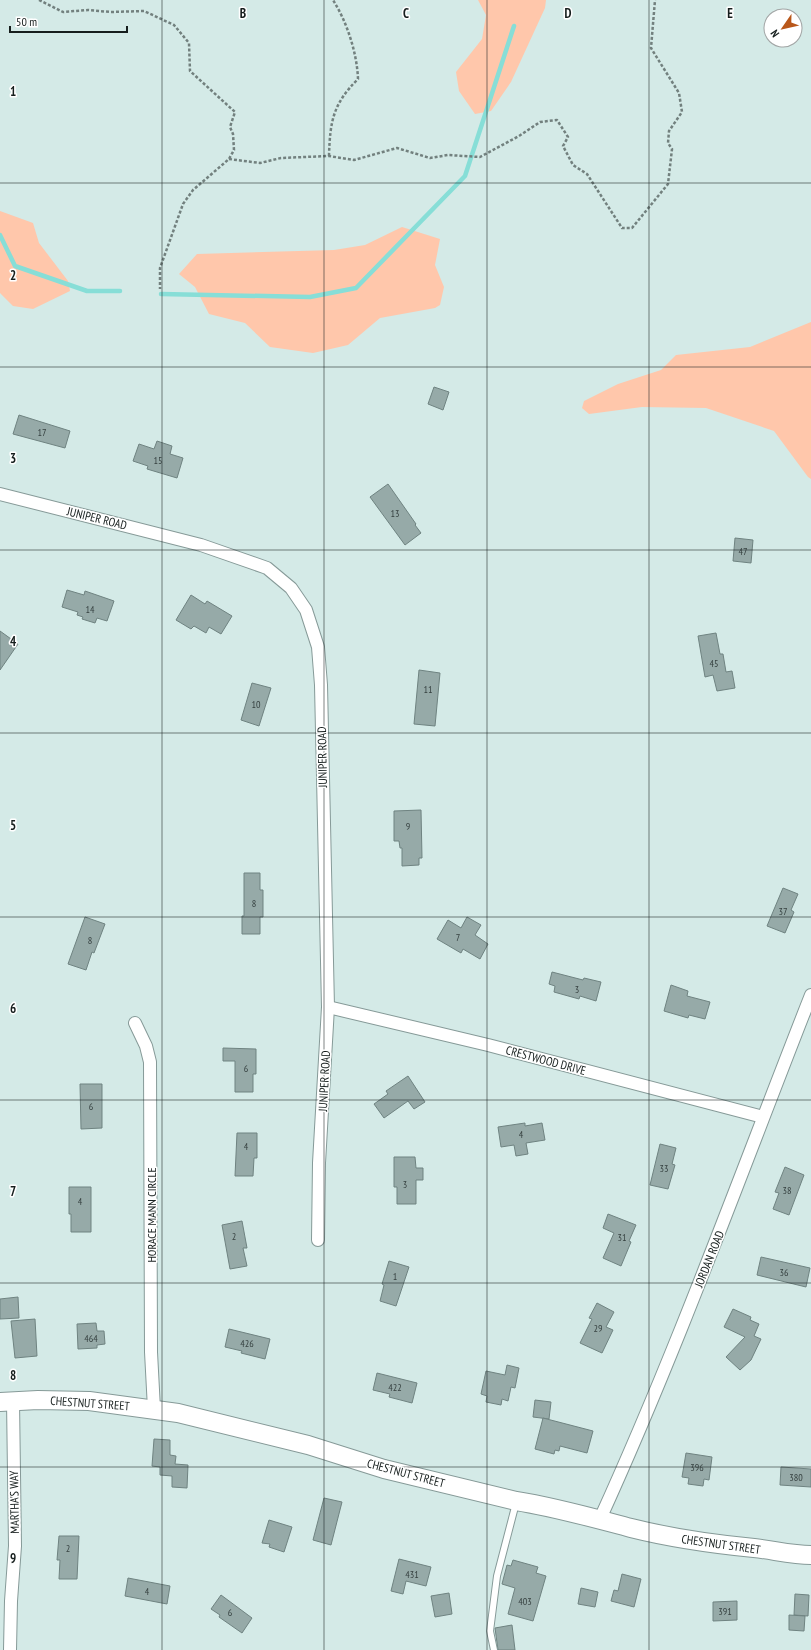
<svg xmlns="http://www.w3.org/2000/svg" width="811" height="1650" font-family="'PT Sans Narrow',sans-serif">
	<rect width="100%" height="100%" fill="#d4eae7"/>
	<!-- green -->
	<g fill="#ffc7ab">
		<path d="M478,0H546L545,8L511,82L491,111L475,114L459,91L456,72L482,39L486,15Z"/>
		<path d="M0,211L33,223L39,243L68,281L70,291L33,309L13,306L0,293Z"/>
		<path d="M402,227L440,239L435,265L444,287L440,305L435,308L380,318L348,345L313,353L270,347L245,323L209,314L195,287L179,274L197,254L334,250L365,245Z"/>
		<path d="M811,322V479L808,477L774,431L706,408L642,407L589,414L582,408L584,401L618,384L661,370L676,355L750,347Z"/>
	</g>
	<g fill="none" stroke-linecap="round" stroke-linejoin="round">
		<!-- stream -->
		<g stroke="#87ded7" stroke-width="4.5">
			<path d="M0,235L15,266L87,291H120"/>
			<path d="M161,294L310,297L356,288L465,176L514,26"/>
		</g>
	</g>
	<!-- building -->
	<g fill="#96aaa8" stroke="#6f8381">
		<path d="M434,387L449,392L443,410L428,404Z"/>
		<path d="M19,415L70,431L65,448L13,434Z"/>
		<path d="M157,441L172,446L170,454L183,458L177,478L147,469L148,466L133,461L139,444L154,449Z"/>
		<path d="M388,484L416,524L415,525L421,533L405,545L370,497Z"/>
		<path d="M735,538L753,540L751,563L733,561Z"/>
		<path d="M67,590L84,595L85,591L114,601L107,621L97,618L95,623L82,619L83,617L77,615L78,612L62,607Z"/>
		<path d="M191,595L205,604L207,601L232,616L221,634L209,627L206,633L194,626L191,629L176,620Z"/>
		<path d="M0,631L18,644L0,670Z"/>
		<path d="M716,633L720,654H723L726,672L732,671L735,688L717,691L713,675L705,677L698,636Z"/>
		<path d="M419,670L440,673L435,726L414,724Z"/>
		<path d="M252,683L271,688L259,726L241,720Z"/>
		<path d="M421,810L422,858H419V865L402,866V848H400L399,841H394V811Z"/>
		<path d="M244,873H260V890H263V917H260V934H242V916H244Z"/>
		<path d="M783,888L798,894L791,910L794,912L785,933L767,926Z"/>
		<path d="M85,917L105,924L94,953L92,952L86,970L68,964Z"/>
		<path d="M467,917L481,925L475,935L488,944L480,959L463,949L461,953L437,939L448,920L461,928Z"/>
		<path d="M552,972L583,980L584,978L601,982L596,1001L580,996L579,999L554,992L555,986L549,984Z"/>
		<path d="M671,985L688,991L687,996L710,1002L705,1019L689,1015L688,1018L664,1011Z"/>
		<path d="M223,1048L256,1049V1074H253V1092H235V1061H223Z"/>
		<path d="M408,1076L425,1102L414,1109L408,1101L384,1118L374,1104L388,1094L386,1091Z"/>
		<path d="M80,1084H102V1128L81,1129Z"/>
		<path d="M525,1123V1126L542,1123L545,1140L526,1143L528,1154L516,1156L514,1145L501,1147L498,1127Z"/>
		<path d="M237,1133H257V1158H254L253,1176H235Z"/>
		<path d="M660,1144L676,1148L672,1164L675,1165L668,1189L650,1185Z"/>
		<path d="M394,1157H415L416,1168H423V1180H416V1204H397V1187H394Z"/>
		<path d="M785,1167L804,1175L789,1215L773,1209L779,1193L775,1192Z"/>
		<path d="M69,1187H91V1232H71V1214H69Z"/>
		<path d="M608,1214L636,1225L629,1241L631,1242L621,1266L603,1258L614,1233L603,1228Z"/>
		<path d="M242,1221L247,1248H243L247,1266L230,1269L222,1225Z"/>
		<path d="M761,1257L810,1268L806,1287L757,1275Z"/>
		<path d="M389,1261L409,1267L396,1306L380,1301L384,1285L382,1284Z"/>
		<path d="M18,1297L19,1318L0,1319V1299Z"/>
		<path d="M597,1303L614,1312L606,1327L613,1330L602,1353L580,1343L592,1319L589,1318Z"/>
		<path d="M733,1309L751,1317L750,1320L759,1324L754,1336L761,1339L751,1360L740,1370L726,1357L745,1337L724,1327Z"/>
		<path d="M35,1319L37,1356L15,1358L11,1321Z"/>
		<path d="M96,1323L97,1331H104L105,1344L97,1345V1348L78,1349L77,1324Z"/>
		<path d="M229,1329L270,1339L265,1359L241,1353L242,1351L225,1347Z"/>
		<path d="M507,1365L519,1368L515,1388L511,1387L508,1401L502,1399L501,1405L486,1402L487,1396L481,1394L486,1371L505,1375Z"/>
		<path d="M377,1373L417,1383L412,1403L389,1397L390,1394L373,1390Z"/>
		<path d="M535,1400L551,1402L549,1419L533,1417Z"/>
		<path d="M543,1418L593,1431L587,1453L560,1446L559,1451L555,1450L554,1454L535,1449Z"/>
		<path d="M154,1439L170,1440V1455L176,1456L175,1464L188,1465L187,1488L172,1487V1476L160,1475V1467L152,1466Z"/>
		<path d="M686,1453L712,1457L709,1480L704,1479L703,1486L688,1484L689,1478L682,1477Z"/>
		<path d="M781,1467L811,1469V1487L780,1485Z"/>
		<path d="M324,1498L342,1502L331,1545L313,1540Z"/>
		<path d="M269,1520L292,1527L284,1552L269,1547L270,1544L262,1543Z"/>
		<path d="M59,1536H79L77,1579H59L60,1560H57Z"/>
		<path d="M399,1559L431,1567L426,1586L406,1581L403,1594L391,1591Z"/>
		<path d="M513,1560L538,1567L536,1573L546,1576L533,1621L508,1614L515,1588L502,1584L507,1565L511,1566Z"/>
		<path d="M622,1574L641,1579L634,1607L611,1601L614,1590L618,1591Z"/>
		<path d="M128,1578L170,1586L167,1604L125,1596Z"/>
		<path d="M581,1588L598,1592L595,1607L578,1604Z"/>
		<path d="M449,1593L452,1614L435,1617L431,1596Z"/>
		<path d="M795,1594L809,1595L808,1616L794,1615Z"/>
		<path d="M221,1595L252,1618L242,1633L219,1617L220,1615L211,1609Z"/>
		<path d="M737,1601V1620L713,1621V1602Z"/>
		<path d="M789,1615L805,1616L804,1631L789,1630Z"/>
		<path d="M512,1625L515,1650H498L495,1628Z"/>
	</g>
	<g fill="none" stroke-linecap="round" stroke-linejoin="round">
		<defs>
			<path id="service" d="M494,1650L490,1631L497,1576L516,1503"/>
			<g id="minor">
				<path d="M0,494L201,545L267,568L291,588L306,610L318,647L321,685L328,1007L319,1163L318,1240"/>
				<path d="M328,1007L488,1045L763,1117"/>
				<path d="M135,1023L146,1046L150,1062L151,1352L154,1409"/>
				<path d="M600,1519C678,1348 742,1170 811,995"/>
				<path d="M10,1650L11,1601L15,1546L13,1401"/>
			</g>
			<path id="secondary" d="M0,1402L38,1400L89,1401L178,1413L308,1445L384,1469L516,1501C555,1507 593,1518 631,1528C671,1538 713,1544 754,1548C773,1550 792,1555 811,1555"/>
		</defs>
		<!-- service casing -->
		<use href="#service" stroke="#869a98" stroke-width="8"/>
		<!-- minor casing -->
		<use href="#minor" stroke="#869a98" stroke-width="14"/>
		<!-- secondary casing -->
		<use href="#secondary" stroke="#869a98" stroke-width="20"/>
		<!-- path -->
		<g stroke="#72807e" stroke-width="2.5" stroke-dasharray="3 2" stroke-linecap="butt">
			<path d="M39,0L63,12L88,10L111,12L144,11L174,25L189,43L190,71L235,112L230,127L233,134L234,150L229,159L193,190L183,204L160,268V289"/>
			<path d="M329,156C330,121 333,104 358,79C357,53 347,22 333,0"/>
			<path d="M229,159L260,163L281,158L329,156L354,160L397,148L430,158L448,155L480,157L519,136L540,122L557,120L568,137L563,146L573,165L587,174L622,228H632L668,184L672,149L668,143L669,131L682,112L679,93L651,48L655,0"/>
		</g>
		<!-- service -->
		<use href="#service" stroke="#fff" stroke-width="6"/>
		<!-- minor -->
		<use href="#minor" stroke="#fff" stroke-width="12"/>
		<!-- secondary -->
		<use href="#secondary" stroke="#fff" stroke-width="18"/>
	</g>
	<!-- grid -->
	<path fill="none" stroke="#161e1d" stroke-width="1" stroke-opacity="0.55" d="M162,0V1650M324,0V1650M487,0V1650M649,0V1650M0,183H811M0,367H811M0,550H811M0,733H811M0,917H811M0,1100H811M0,1283H811M0,1467H811"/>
	<g text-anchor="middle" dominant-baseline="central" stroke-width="3" stroke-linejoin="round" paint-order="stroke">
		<!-- number labels -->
		<g font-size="10" fill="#364140">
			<text x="42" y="432">17</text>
			<text x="158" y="460">15</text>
			<text x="395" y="513">13</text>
			<text x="743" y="551">47</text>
			<text x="90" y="609">14</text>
			<text x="714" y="663">45</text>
			<text x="428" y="689">11</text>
			<text x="256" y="704">10</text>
			<text x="408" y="826">9</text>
			<text x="254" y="903">8</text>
			<text x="783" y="911">37</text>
			<text x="458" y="937">7</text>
			<text x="90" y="940">8</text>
			<text x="577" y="989">3</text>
			<text x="246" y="1068">6</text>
			<text x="91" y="1106">6</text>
			<text x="521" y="1134">4</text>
			<text x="246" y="1146">4</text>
			<text x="664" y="1168">33</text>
			<text x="405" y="1184">3</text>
			<text x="787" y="1190">38</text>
			<text x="80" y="1201">4</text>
			<text x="234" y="1236">2</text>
			<text x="622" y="1237">31</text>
			<text x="784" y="1272">36</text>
			<text x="395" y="1276">1</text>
			<text x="598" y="1328">29</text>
			<text x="91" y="1338">464</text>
			<text x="247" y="1343">426</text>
			<text x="395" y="1387">422</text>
			<text x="697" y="1467">396</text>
			<text x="796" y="1477">380</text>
			<text x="68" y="1548">2</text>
			<text x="412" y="1574">431</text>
			<text x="147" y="1591">4</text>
			<text x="525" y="1601">403</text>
			<text x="725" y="1611">391</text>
			<text x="230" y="1612">6</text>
		</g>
		<!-- street labels -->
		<g font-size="12" fill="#161e1d" stroke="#fff">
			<text transform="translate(97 518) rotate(14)">JUNIPER ROAD</text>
			<text transform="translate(322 757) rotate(-91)">JUNIPER ROAD</text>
			<text transform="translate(546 1060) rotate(15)">CRESTWOOD DRIVE</text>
			<text transform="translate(324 1081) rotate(-87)">JUNIPER ROAD</text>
			<text transform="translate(151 1215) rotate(-90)">HORACE MANN CIRCLE</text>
			<text transform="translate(709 1259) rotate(-68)">JORDAN ROAD</text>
			<text transform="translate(90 1403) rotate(4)">CHESTNUT STREET</text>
			<text transform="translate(406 1473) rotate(15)">CHESTNUT STREET</text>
			<text transform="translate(14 1502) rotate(-91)">MARTHA'S WAY</text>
			<text transform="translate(721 1544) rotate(8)">CHESTNUT STREET</text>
		</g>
	</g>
	<g font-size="13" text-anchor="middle" font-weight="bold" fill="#161e1d" stroke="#fff" stroke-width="3" stroke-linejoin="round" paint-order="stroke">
		<text x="243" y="18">B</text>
		<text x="406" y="18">C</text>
		<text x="568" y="18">D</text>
		<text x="730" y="18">E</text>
		<text x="13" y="96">1</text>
		<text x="13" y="280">2</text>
		<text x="13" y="463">3</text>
		<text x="13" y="646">4</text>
		<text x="13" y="830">5</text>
		<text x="13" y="1013">6</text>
		<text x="13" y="1196">7</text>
		<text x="13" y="1380">8</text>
		<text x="13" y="1563">9</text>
	</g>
	<!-- north arrow -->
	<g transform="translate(783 28) rotate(236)"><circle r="19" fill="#ffffff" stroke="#a2a5a5"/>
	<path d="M0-3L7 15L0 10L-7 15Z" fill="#b9571a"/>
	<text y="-6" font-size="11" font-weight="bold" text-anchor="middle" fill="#161e1d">N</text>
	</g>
	<!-- scale -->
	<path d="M10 26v6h117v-6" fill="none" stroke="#161e1d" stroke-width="2"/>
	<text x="16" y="26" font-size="12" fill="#161e1d" stroke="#ffffff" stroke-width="3" paint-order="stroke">50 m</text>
</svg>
